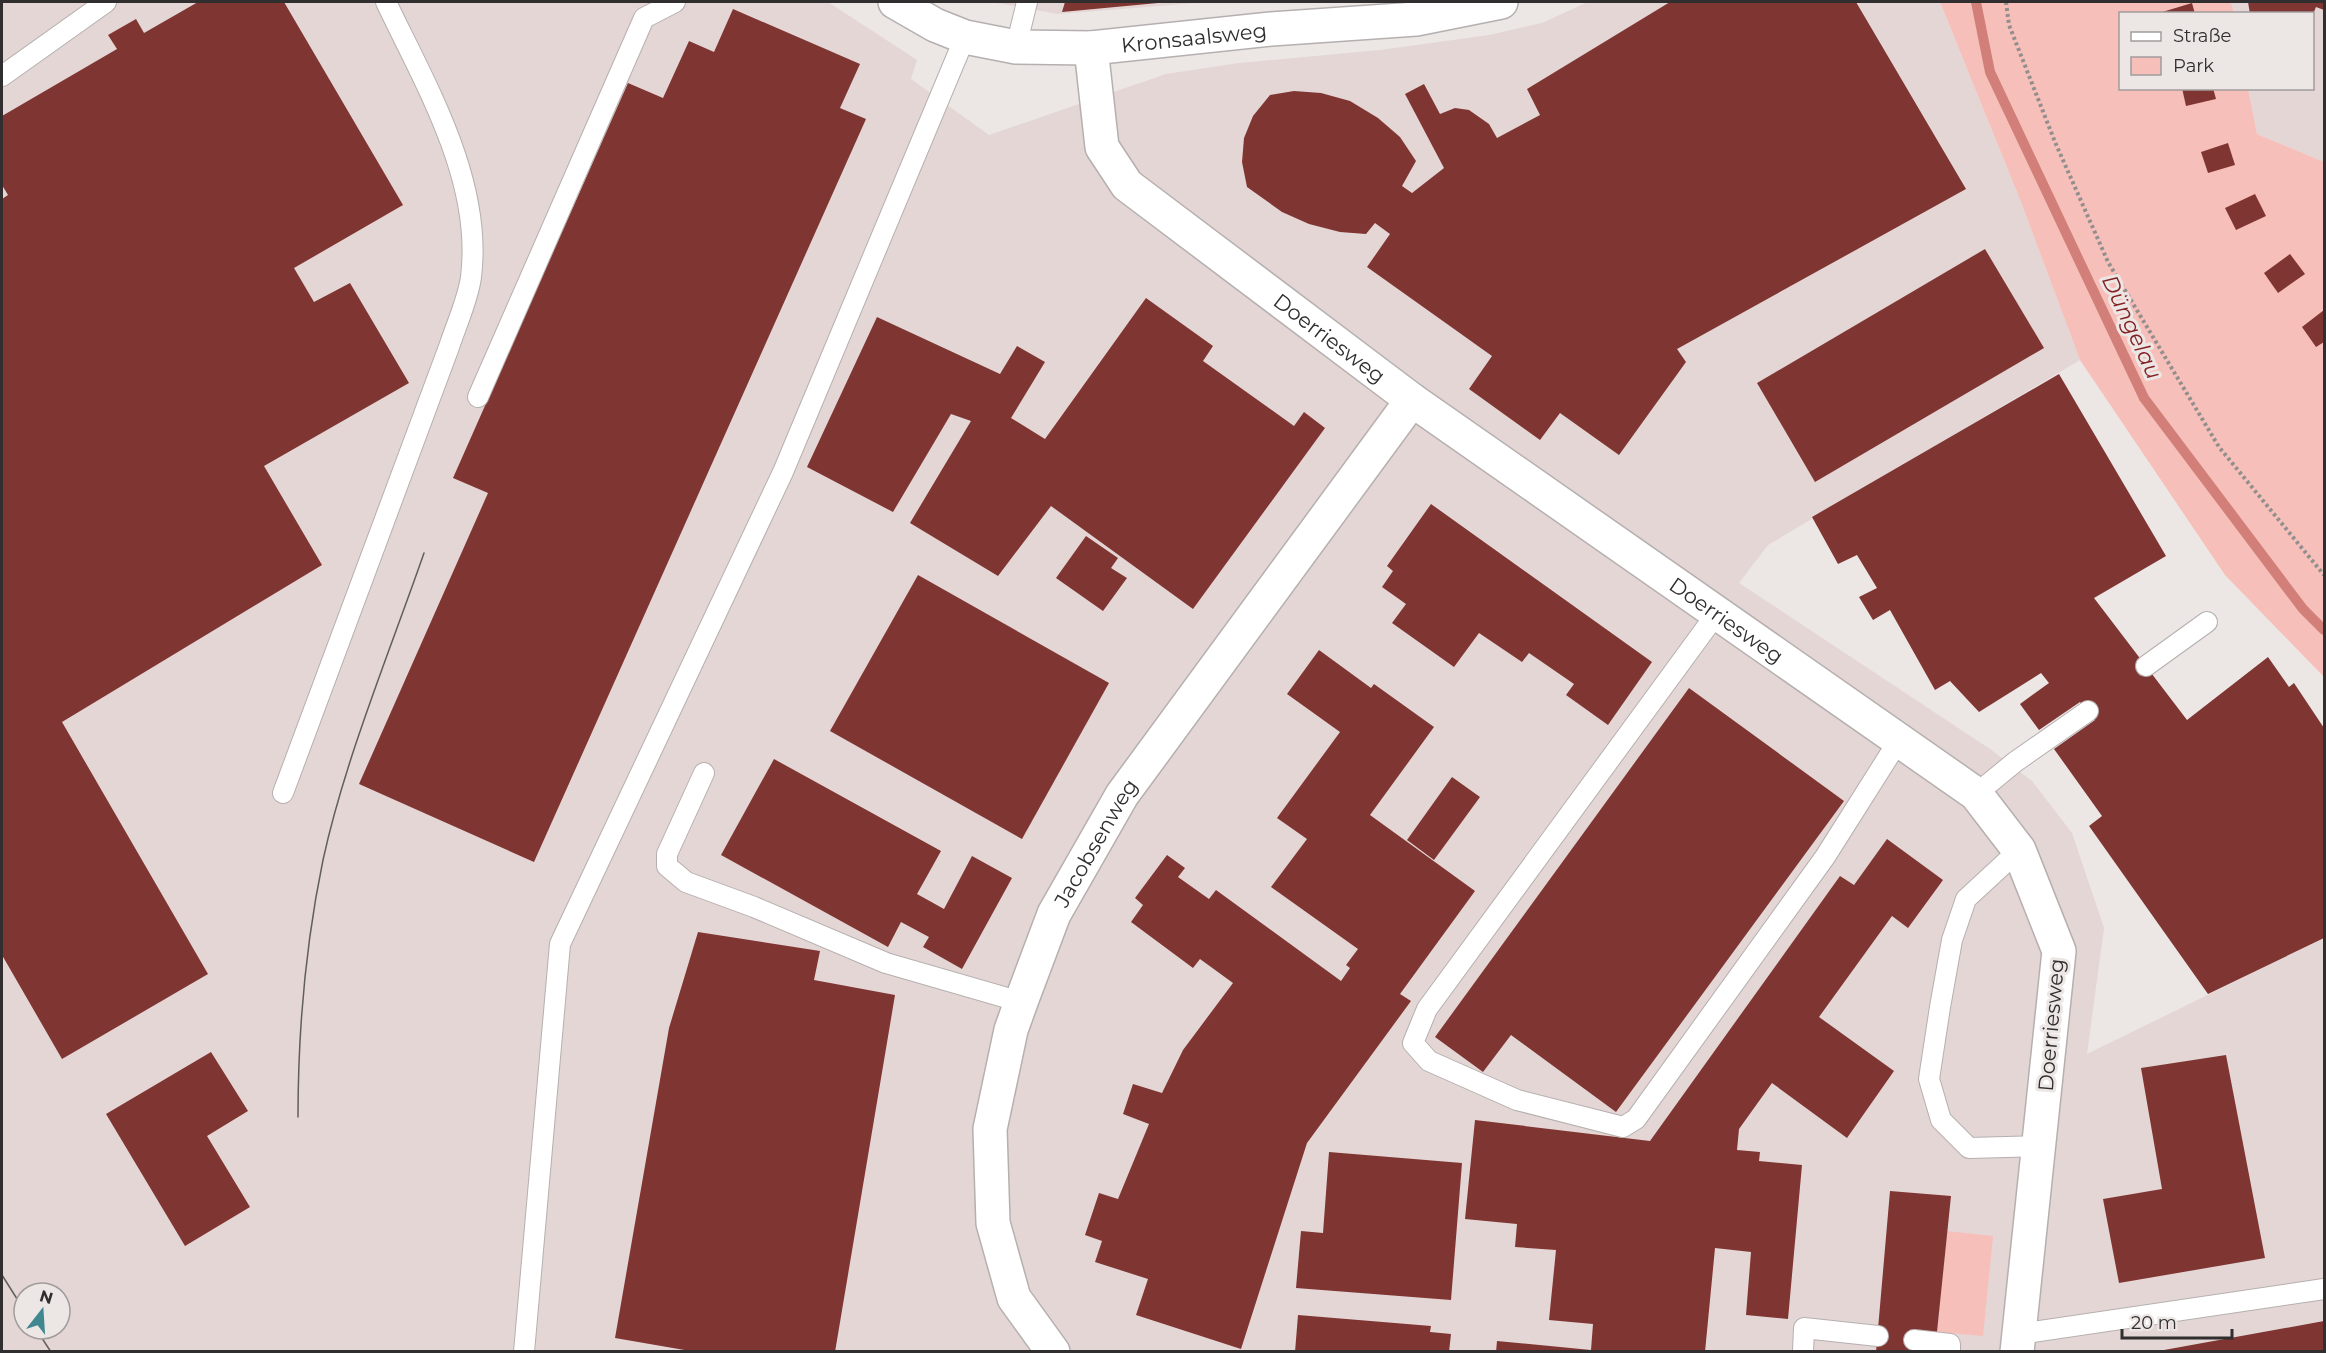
<svg xmlns="http://www.w3.org/2000/svg" width="2326" height="1353" font-family="Montserrat,sans-serif">
	<rect width="100%" height="100%" fill="#ece6e5"/>
	<!-- built -->
	<g fill="#e4d6d5" fill-rule="evenodd">
		<path d="M2,2H828L917,60L911,79L989,135L1166,74L1239,63L1380,50L1489,35L1542,23L1588,2H1940L2021,202L2080,360L1768,545L1739,583L1990,749L2032,781L2072,833L2104,928L2087,1054L2324,938V1351L2,1352ZM24,1293H60V1329H24Z"/>
		<path d="M991,2H1209L1058,14Z"/>
		<path d="M2231,2H2324V162L2257,134L2248,89L2312,88V14L2234,13Z"/>
	</g>
	<!-- green -->
	<g fill="#f7bfb9">
		<path d="M1940,2H2231L2234,13L2120,14V88L2248,89L2257,134L2324,162V677L2225,575L2080,360L2021,202Z"/>
		<path d="M1947,1231L1993,1236L1983,1336L1937,1332Z"/>
	</g>
	<g fill="none" stroke-linecap="round" stroke-linejoin="round">
		<!-- stream -->
		<path stroke="#d27f79" stroke-width="10" d="M1976,2L1990,72L2144,398L2303,609L2324,630"/>
	</g>
	<!-- building -->
	<g fill="#7f3532">
		<path d="M198,2H284L403,205L294,268L314,302L350,283L409,383L264,466L322,565L62,722L208,974L62,1059L2,955V199L8,195L2,185V116L117,49L108,35L136,19L144,33Z"/>
		<path d="M1065,2H1158V3L1062,12Z"/>
		<path d="M1670,2H1856L1966,189L1677,349L1686,362L1619,455L1560,413L1540,440L1469,389L1492,356L1367,267L1390,234L1375,223L1366,234L1340,232L1309,224L1282,212L1247,187L1242,162L1244,138L1253,116L1270,95L1294,91L1321,93L1350,101L1378,118L1400,137L1416,161L1402,186L1412,193L1444,168L1405,94L1424,84L1440,114L1455,108L1469,110L1489,124L1497,138L1540,115L1527,89Z"/>
		<path d="M2248,2H2324V10L2316,7L2313,14H2250Z"/>
		<path d="M2192,3L2195,14H2159V13Z"/>
		<path d="M733,9L860,64L840,108L866,119L534,862L359,784L488,493L453,478L628,83L663,98L689,41L714,52Z"/>
		<path d="M2182,88H2213L2216,99L2186,106Z"/>
		<path d="M2228,143L2235,165L2208,173L2201,152Z"/>
		<path d="M2255,194L2266,216L2236,230L2225,208Z"/>
		<path d="M1985,249L2044,348L1815,482L1757,383Z"/>
		<path d="M2290,254L2305,274L2278,293L2264,273Z"/>
		<path d="M1146,298L1213,346L1203,361L1294,426L1304,412L1325,428L1193,609L1051,506L998,576L910,523L971,421L951,414L893,512L807,467L877,317L1000,374L1017,346L1045,362L1011,418L1045,439Z"/>
		<path d="M2324,310V342L2316,347L2302,327Z"/>
		<path d="M2059,374L2166,556L2094,598L2187,720L2268,657L2289,687L2294,683L2324,728V938L2208,994L2089,826L2102,816L2054,749L2095,720L2080,702L2039,730L2020,704L2049,683L2041,673L1979,712L1950,681L1935,690L1890,610L1873,620L1859,597L1877,588L1857,555L1838,564L1812,517Z"/>
		<path d="M1431,504L1652,662L1608,725L1566,695L1574,684L1529,653L1522,662L1479,633L1454,667L1392,623L1406,604L1382,587L1393,571L1387,566Z"/>
		<path d="M1086,536L1118,558L1111,568L1127,578L1103,611L1056,578Z"/>
		<path d="M918,575L1109,683L1022,839L830,731Z"/>
		<path d="M1319,650L1371,688L1374,684L1434,727L1370,815L1475,891L1400,994L1411,1001L1307,1143L1241,1349L1136,1315L1148,1279L1095,1262L1102,1241L1085,1235L1099,1193L1118,1199L1149,1124L1123,1114L1133,1084L1162,1093L1183,1050L1233,983L1200,959L1193,968L1131,922L1143,905L1135,898L1167,855L1185,868L1178,877L1209,899L1216,890L1341,981L1350,968L1346,965L1358,949L1271,887L1307,839L1277,818L1340,732L1287,694Z"/>
		<path d="M1689,688L1844,801L1616,1112L1511,1035L1483,1072L1435,1037Z"/>
		<path d="M774,759L941,851L917,894L944,909L972,856L1012,878L962,969L923,947L929,937L901,922L888,947L721,855Z"/>
		<path d="M1452,777L1480,797L1434,860L1407,840Z"/>
		<path d="M1887,839L1943,880L1908,928L1892,916L1819,1017L1894,1071L1847,1138L1772,1083L1739,1129L1737,1150L1760,1152L1759,1161L1802,1165L1788,1319L1746,1315L1751,1252L1715,1248L1705,1352H1496L1497,1341L1591,1350L1593,1324L1549,1320L1556,1250L1515,1247L1517,1224L1465,1219L1475,1120L1650,1141L1840,876L1854,885Z"/>
		<path d="M698,932L820,951L814,980L895,995L835,1352H696L615,1338L669,1028Z"/>
		<path d="M211,1052L248,1111L207,1136L250,1207L185,1246L106,1114Z"/>
		<path d="M2226,1055L2265,1258L2119,1283L2103,1199L2162,1189L2141,1068Z"/>
		<path d="M1329,1152L1462,1163L1451,1300L1296,1288L1301,1231L1323,1233Z"/>
		<path d="M1890,1191L1951,1196L1937,1332L1915,1330L1912,1352H1876Z"/>
		<path d="M1298,1315L1431,1326L1430,1332L1451,1334L1449,1352H1295Z"/>
		<path d="M2324,1321V1352H2164V1350Z"/>
	</g>
	<g fill="none" stroke-linecap="round" stroke-linejoin="round">
		<defs>
			<g id="service">
				<path d="M1016,47L1027,2"/>
				<path d="M2,76L106,2"/>
				<path d="M478,397L644,18L675,2"/>
				<path d="M1717,613L1427,1009L1413,1043L1429,1061L1517,1100L1623,1127L1636,1119L1825,857L1899,740"/>
				<path d="M2146,666L2207,622"/>
				<path d="M704,773L667,854V866L686,882L754,907L886,963L1021,1002"/>
				<path d="M283,793L449,347C456,325 468,300 471,277C483,181 426,86 386,2"/>
				<path d="M1976,794L2015,762L2088,711"/>
				<path d="M2019,850L1966,899L1952,940L1940,1007L1929,1079L1941,1120L1969,1148L2039,1146"/>
				<path d="M2019,1334L2324,1289"/>
				<path d="M1914,1340L1950,1344V1352"/>
				<path d="M524,1352L560,944L783,472L965,37"/>
				<path d="M1803,1352L1804,1328L1878,1336"/>
			</g>
			<g id="minor">
				<path id="s1" d="M895,2L935,25L965,37L1016,47L1091,48L1271,29L1416,19L1501,2"/>
				<path id="s2" d="M1091,48L1102,147L1127,185L1412,400L1976,794L2019,850L2059,951L2017,1352"/>
				<path id="s3" d="M1053,1352L1014,1298L993,1223L990,1129L1011,1030L1021,1002L1054,914L1122,795L1412,400"/>
			</g>
		</defs>
		<!-- service casing -->
		<use href="#service" stroke="#b5b0af" stroke-width="22"/>
		<!-- minor casing -->
		<use href="#minor" stroke="#b5b0af" stroke-width="36"/>
		<!-- path -->
		<path stroke="#928e8d" stroke-width="4" stroke-dasharray="3 3" stroke-linecap="butt" d="M2006,2L2009,25L2055,142L2108,262L2219,447L2324,575"/>
		<!-- service -->
		<use href="#service" stroke="#fff" stroke-width="20"/>
		<!-- minor -->
		<use href="#minor" stroke="#fff" stroke-width="33"/>
		<!-- tram -->
		<g stroke="#615e5e" stroke-width="1.5">
			<path d="M298,1117C298,1028 305,947 323,860C345,759 390,651 424,553"/>
			<path d="M2,1275L24,1310"/>
			<path d="M36,1329L51,1352"/>
		</g>
	</g>
	<g text-anchor="middle" dominant-baseline="central" stroke-width="6" stroke-linejoin="round" paint-order="stroke">
		<!-- street labels -->
		<g font-size="21" fill="#302e2e" stroke="#ece6e5">
			<text stroke="none"><textPath href="#s1" startOffset="309">Kronsaalsweg</textPath></text>
			<text stroke="none"><textPath href="#s2" startOffset="399">Doerriesweg</textPath></text>
			<text stroke="none"><textPath href="#s2" startOffset="886">Doerriesweg</textPath></text>
			<text stroke="none"><textPath href="#s3" startOffset="546">Jacobsenweg</textPath></text>
			<text transform="translate(2051 1025) rotate(-85)">Doerriesweg</text>
		</g>
		<!-- water labels -->
		<g font-size="22" font-style="italic" fill="#832022" stroke="#ece6e5">
			<text transform="translate(2132 327) rotate(65)">Düngelau</text>
		</g>
	</g>
	<!-- border -->
	<rect width="2326" height="1353" fill="none" stroke="#302e2e" stroke-width="6"/>
	<!-- legend -->
	<rect x="2119" y="12" width="195" height="78" fill="#ece6e5" stroke="#a19c9c" stroke-width="1.5"/>
	<rect x="2131" y="32" width="30" height="9" fill="#ffffff" stroke="#a19c9c" stroke-width="1.5"/>
	<text x="2173" y="42" font-size="18" fill="#302e2e">Straße</text>
	<rect x="2131" y="57" width="30" height="18" fill="#f7bfb9" stroke="#a19c9c" stroke-width="1.5"/>
	<text x="2173" y="72" font-size="18" fill="#302e2e">Park</text>
	<!-- north arrow -->
	<g transform="translate(42 1311) rotate(17)"><circle r="28" fill="#ece6e5" stroke="#a19c9c" stroke-width="1.5"/>
	<path d="M0-4.5L10 22L0 15L-10 22Z" fill="#40888f"/>
	<text y="-9" font-size="16" font-weight="bold" text-anchor="middle" fill="#302e2e">N</text>
	</g>
	<!-- scale -->
	<path d="M2122 1329v9h110v-9" fill="none" stroke="#302e2e" stroke-width="3"/>
	<text x="2131" y="1329" font-size="18" fill="#302e2e" stroke="#ece6e5" stroke-width="4.5" paint-order="stroke">20 m</text>
</svg>
